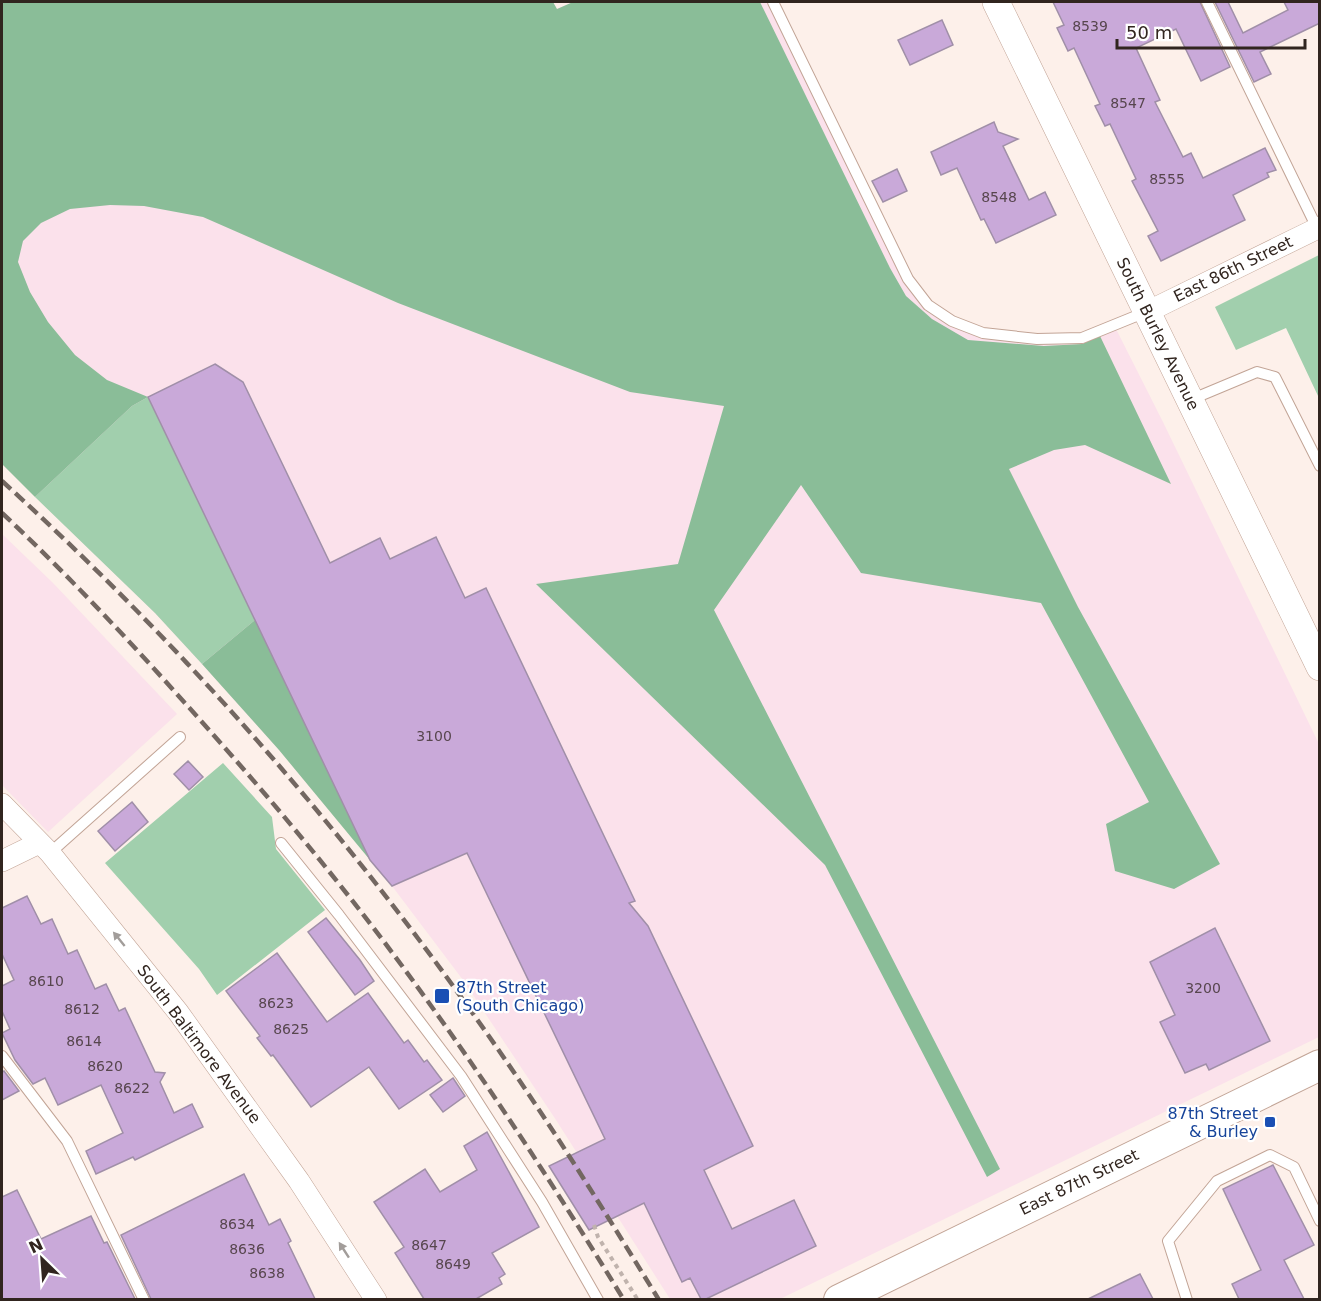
<svg xmlns="http://www.w3.org/2000/svg" width="1321" height="1301" font-family="'DejaVu Sans',sans-serif">
	<rect width="100%" height="100%" fill="#fdf0ea"/>
	<!-- industrial -->
	<g fill="#fbe1eb">
		<path d="M2,2H519L557,9L573,2H773L908,279L928,305L983,333L1082,338L1114,325L1163,422L1319,744V1037L780,1299H670L556,1120L463,980L392,886L279,750L202,664L155,613L2,464Z"/>
		<path d="M2,534L53,583L177,714L48,832L2,785Z"/>
	</g>
	<!-- green -->
	<g fill="#a1cfad">
		<path d="M1319,255V398L1286,328L1236,350L1215,307Z"/>
		<path d="M148,397L255,620L202,664L155,613L35,497L132,406Z"/>
		<path d="M223,763L272,817L276,849L325,910L217,995L199,969L105,863Z"/>
	</g>
	<!-- forest -->
	<g fill="#8abd98">
		<path d="M2,2H553L557,9L573,2H760L890,268L906,296L932,319L968,340L1044,346L1082,344L1100,336L1171,484L1085,445L1054,450L1009,469L1078,607L1220,864L1174,889L1115,871L1106,824L1149,802L1041,603L861,573L801,485L714,610L1000,1169L987,1177L825,865L536,584L678,564L724,406L630,392L398,303L203,217L144,206L110,205L70,209L41,223L23,241L18,262L30,292L48,322L75,355L107,380L148,397L132,406L35,497L2,464Z"/>
		<path d="M255,620L370,860L279,750L202,664Z"/>
	</g>
	<!-- building -->
	<g fill="#c9a9d9" stroke="#a08fa8" stroke-width="1.5">
		<path d="M1053,2H1200L1230,67L1201,81L1176,29L1136,48L1160,100L1155,102L1183,157L1191,153L1203,178L1265,148L1276,170L1267,173L1269,177L1233,195L1245,220L1161,261L1148,236L1158,231L1132,181L1136,179L1110,124L1105,126L1095,106L1100,104L1074,48L1068,51L1057,28L1064,25Z"/>
		<path d="M1215,2H1228L1243,33L1288,10L1284,2H1320V23L1260,52L1271,74L1254,82Z"/>
		<path d="M942,20L953,45L910,65L898,40Z"/>
		<path d="M994,122L998,132L1018,139L1003,146L1029,200L1045,192L1056,215L996,243L984,219L981,220L957,168L941,175L931,152Z"/>
		<path d="M897,169L907,191L883,202L872,181Z"/>
		<path d="M215,364L243,382L330,563L380,538L390,559L436,537L465,598L486,588L635,901L629,903L648,926L753,1146L704,1170L732,1229L794,1200L816,1246L706,1299H701L690,1278L682,1282L644,1203L589,1230L549,1166L605,1139L467,853L392,886L370,860L148,397Z"/>
		<path d="M188,761L203,777L189,790L174,774Z"/>
		<path d="M132,802L148,822L115,851L98,831Z"/>
		<path d="M27,896L41,924L52,919L68,954L77,950L95,989L106,984L119,1011L125,1008L155,1072L165,1073L160,1082L174,1113L192,1104L203,1127L135,1160L133,1157L96,1174L86,1151L123,1133L101,1085L58,1105L45,1078L33,1084L15,1060L2,1033L10,1029L2,1011V986L14,980L2,954V908Z"/>
		<path d="M326,918L360,960L374,981L355,995L308,932Z"/>
		<path d="M1215,928L1270,1041L1209,1070L1206,1064L1185,1073L1160,1022L1175,1015L1150,962Z"/>
		<path d="M277,953L327,1022L368,993L404,1043L408,1040L424,1062L427,1060L442,1080L399,1109L369,1067L311,1107L273,1055L271,1056L257,1038L260,1036L226,991Z"/>
		<path d="M4,1071L19,1091L2,1100V1072Z"/>
		<path d="M453,1078L465,1096L443,1112L430,1095Z"/>
		<path d="M487,1132L539,1227L492,1253L505,1274L499,1278L502,1284L476,1299H424L395,1253L404,1247L374,1202L425,1169L440,1192L477,1170L464,1146Z"/>
		<path d="M1273,1165L1314,1245L1284,1260L1304,1299H1239L1232,1284L1261,1270L1223,1189Z"/>
		<path d="M244,1174L269,1225L280,1219L291,1241L288,1243L315,1299H151L121,1235Z"/>
		<path d="M17,1190L41,1239L91,1216L104,1243L107,1242L135,1299H2V1197Z"/>
		<path d="M1140,1274L1153,1299H1088Z"/>
	</g>
	<g fill="none" stroke-linecap="round" stroke-linejoin="round">
		<defs>
			<g id="service">
				<path d="M773,2L908,279L928,305L952,321L983,333L1037,339L1082,338L1146,312"/>
				<path d="M1207,2L1317,228"/>
				<path d="M1190,400L1257,372L1275,377L1320,466"/>
				<path d="M281,843L339,915L461,1076L542,1202L598,1300"/>
				<path d="M50,853L180,737"/>
				<path d="M2,1056L67,1141L144,1300"/>
				<path d="M1187,1300L1168,1241L1217,1181L1270,1155L1294,1167L1320,1221"/>
			</g>
			<g id="minor">
				<path d="M1147,312L1320,227"/>
				<path d="M2,804L50,853L178,1012L299,1181L376,1300"/>
				<path d="M2,861L39,843"/>
			</g>
			<path id="tertiary" d="M996,2L1320,667"/>
			<path id="secondary" d="M839,1300L1320,1065"/>
		</defs>
		<!-- service casing -->
		<use href="#service" stroke="#c2a496" stroke-width="12"/>
		<!-- minor casing -->
		<use href="#minor" stroke="#c2a496" stroke-width="22"/>
		<!-- tertiary casing -->
		<use href="#tertiary" stroke="#c2a496" stroke-width="28"/>
		<!-- secondary casing -->
		<use href="#secondary" stroke="#c2a496" stroke-width="32"/>
		<!-- path -->
		<path stroke="#c0b3ad" stroke-width="4" stroke-dasharray="4.5 4.5" stroke-linecap="butt" d="M594,1225L598,1237L638,1300"/>
		<!-- service -->
		<use href="#service" stroke="#fff" stroke-width="10"/>
		<!-- minor -->
		<use href="#minor" stroke="#fff" stroke-width="21"/>
		<!-- tertiary -->
		<use href="#tertiary" stroke="#fff" stroke-width="27"/>
		<!-- secondary -->
		<use href="#secondary" stroke="#fff" stroke-width="30"/>
		<!-- rail -->
		<g stroke="#736761" stroke-width="4.5" stroke-dasharray="12 6" stroke-linecap="butt">
			<path d="M2,481C177,640 334,818 471,1011C538,1104 599,1202 659,1300"/>
			<path d="M2,513C66,573 126,637 184,702C269,796 350,893 424,996C495,1094 560,1196 624,1300"/>
		</g>
	</g>
	<!-- one-way arrows -->
	<defs><path id="oneway-solid" d="M-6-.8H1V-3.2L6.5 0L1 3.2V.8H-6Z" transform="scale(1.5)"/></defs>
	<g fill="#a29d9a">
		<use href="#oneway-solid" transform="translate(119 939) rotate(-129)"/>
		<use href="#oneway-solid" transform="translate(344 1250) rotate(-123)"/>
	</g>
	<!-- markers -->
	<g fill="#1a4fb4" stroke="#fff" stroke-width="2">
		<rect x="434" y="988" width="16" height="16" rx="3"/>
		<rect x="1264" y="1116" width="12" height="12" rx="3"/>
	</g>
	<g text-anchor="middle" dominant-baseline="central" stroke-width="4.5" stroke-linejoin="round" paint-order="stroke">
		<!-- number labels -->
		<g font-size="14" fill="#57464e">
			<text x="1090" y="26">8539</text>
			<text x="1128" y="103">8547</text>
			<text x="1167" y="179">8555</text>
			<text x="999" y="197">8548</text>
			<text x="434" y="736">3100</text>
			<text x="46" y="981">8610</text>
			<text x="1203" y="988">3200</text>
			<text x="276" y="1003">8623</text>
			<text x="82" y="1009">8612</text>
			<text x="291" y="1029">8625</text>
			<text x="84" y="1041">8614</text>
			<text x="105" y="1066">8620</text>
			<text x="132" y="1088">8622</text>
			<text x="237" y="1224">8634</text>
			<text x="429" y="1245">8647</text>
			<text x="247" y="1249">8636</text>
			<text x="453" y="1264">8649</text>
			<text x="267" y="1273">8638</text>
		</g>
		<!-- street labels -->
		<g font-size="16" fill="#31251f" stroke="#fff">
			<text transform="translate(1233 269) rotate(-26)">East 86th Street</text>
			<text transform="translate(1158 334) rotate(64)">South Burley Avenue</text>
			<text transform="translate(199 1044) rotate(53)">South Baltimore Avenue</text>
			<text transform="translate(1079 1182) rotate(-26)">East 87th Street</text>
		</g>
		<!-- transit labels -->
		<g font-size="16" fill="#164399" stroke="#fff" text-anchor="start">
			<text x="456" y="987">87th Street<tspan x="456" dy="18">(South Chicago)</tspan></text>
			<text x="1258" y="1113" text-anchor="end">87th Street<tspan x="1258" dy="18">&amp; Burley</tspan></text>
		</g>
	</g>
	<!-- border -->
	<rect width="1321" height="1301" fill="none" stroke="#31251f" stroke-width="6"/>
	<!-- north arrow -->
	<g transform="translate(42 1259) rotate(335)" stroke="#ffffff" stroke-width="4.5" paint-order="stroke">
	<path d="M0-4.5L10 22L0 15L-10 22Z" fill="#31251f"/>
	<text y="-9" font-size="16" font-weight="bold" text-anchor="middle" fill="#31251f">N</text>
	</g>
	<!-- scale -->
	<path d="M1117 39v9h188v-9" fill="none" stroke="#31251f" stroke-width="3"/>
	<text x="1126" y="39" font-size="18" fill="#31251f" stroke="#ffffff" stroke-width="4.5" paint-order="stroke">50 m</text>
</svg>
